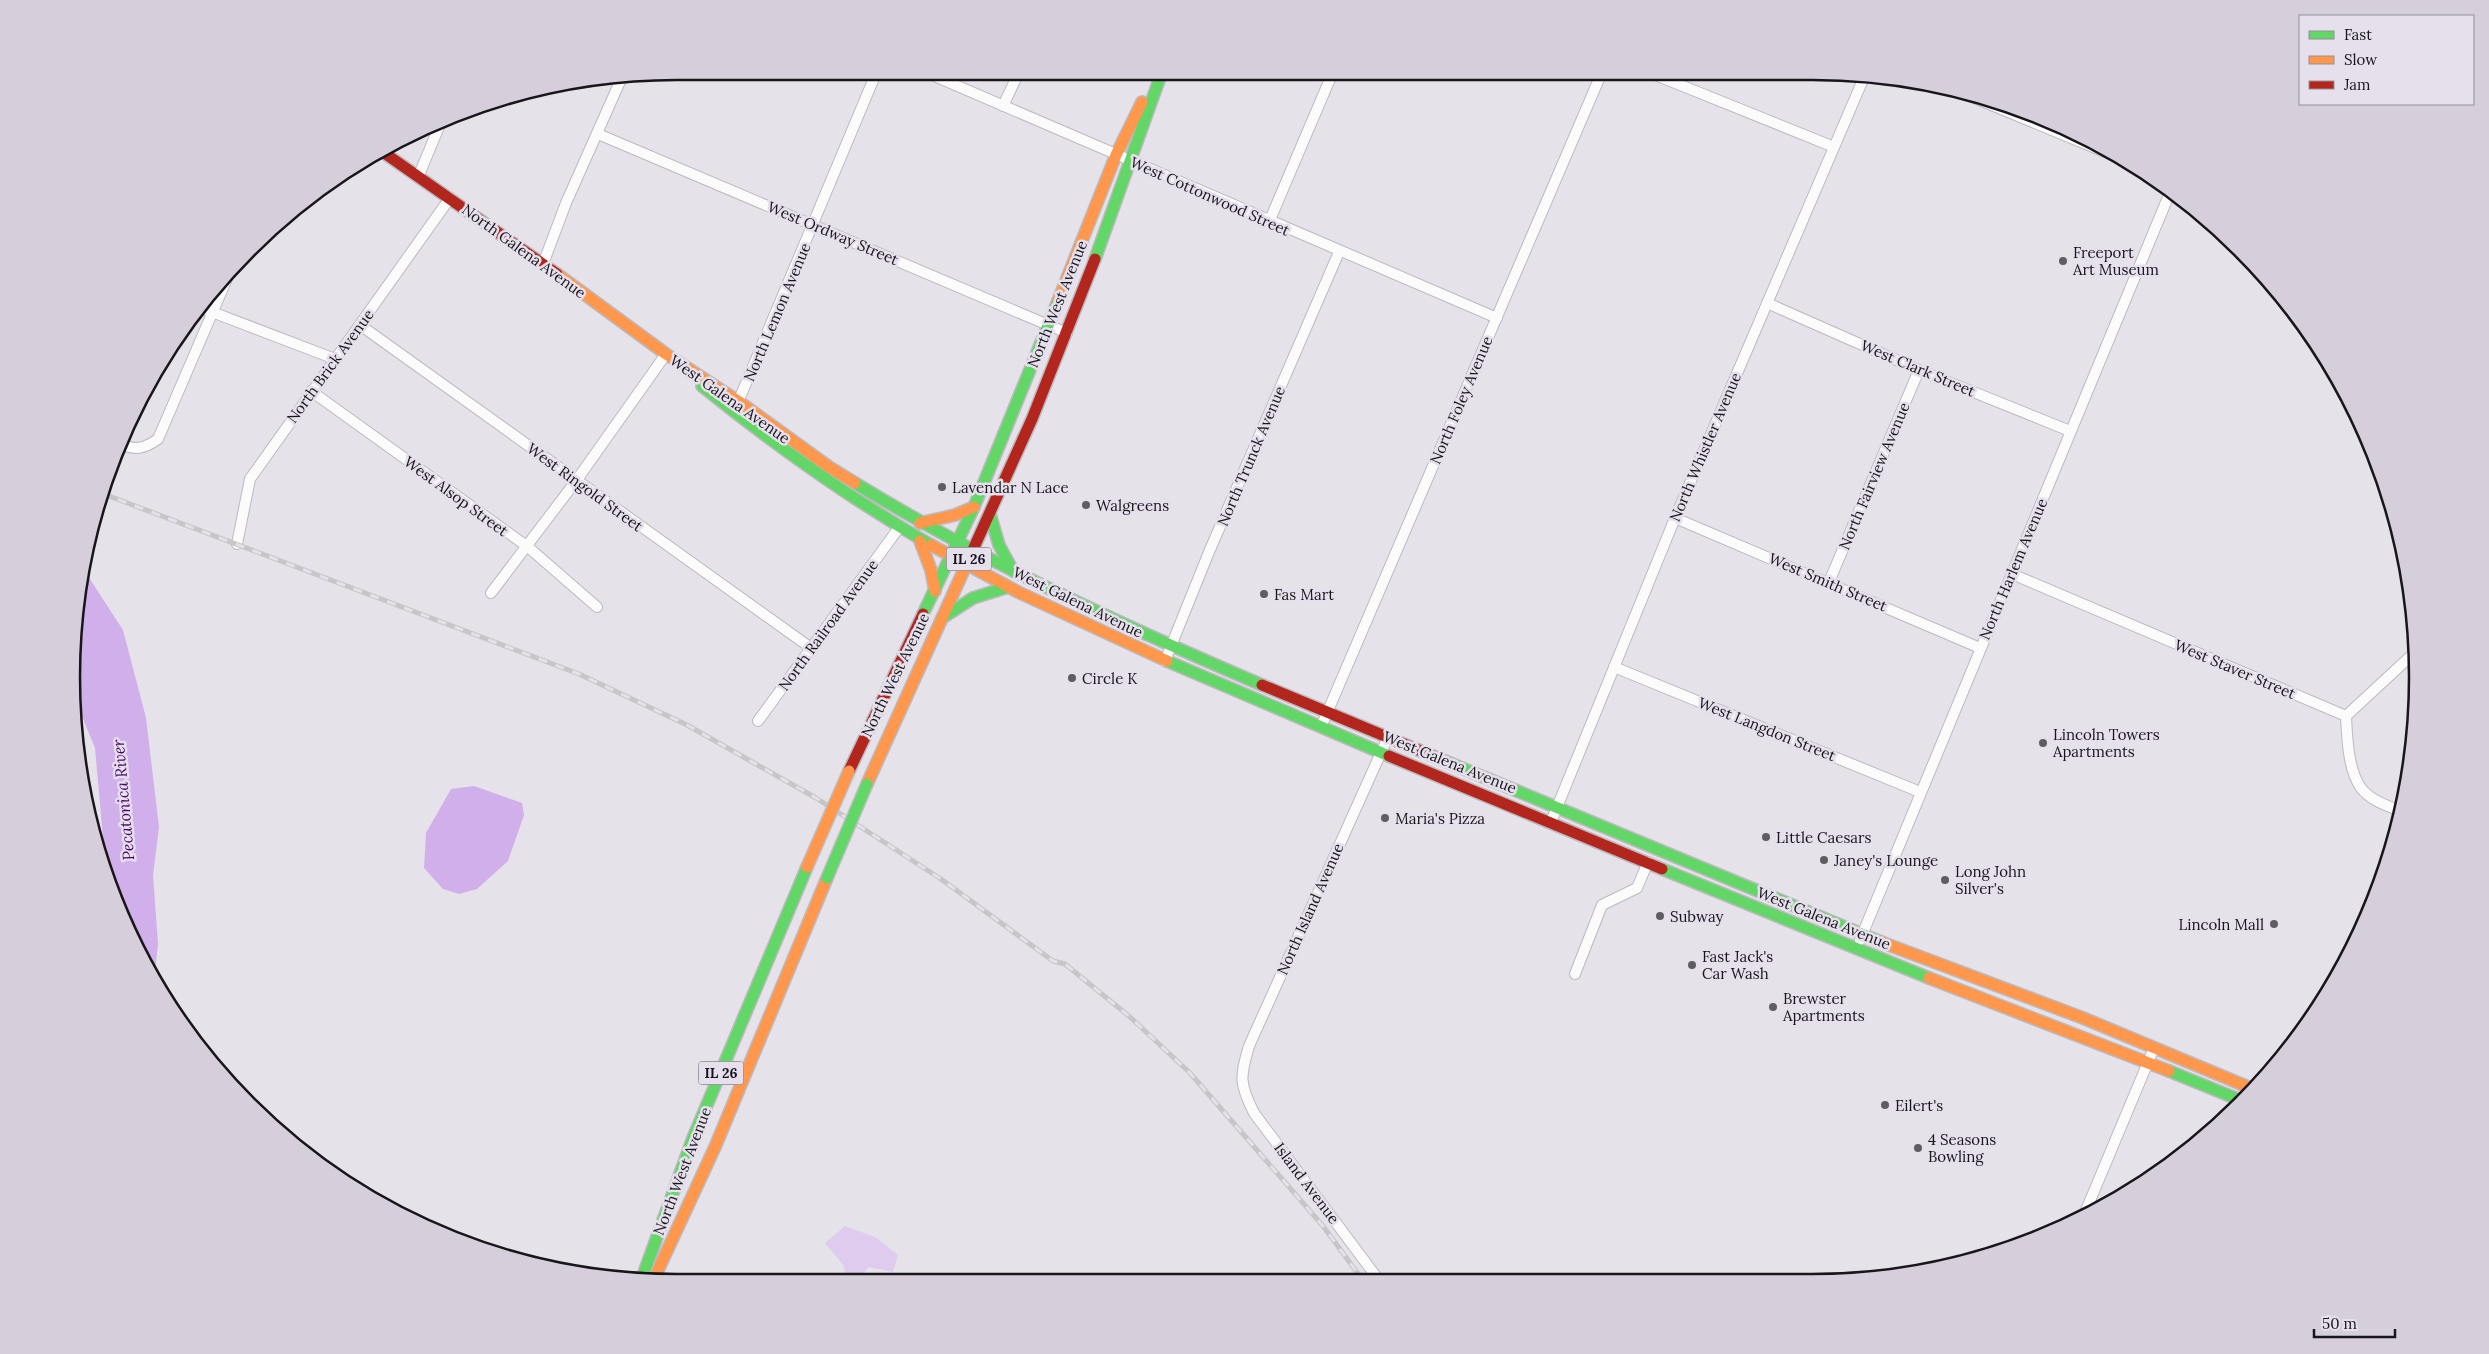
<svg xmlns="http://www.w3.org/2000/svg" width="2489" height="1354" font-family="Lora,serif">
	<rect width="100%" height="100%" fill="#e6e2e9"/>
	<!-- green -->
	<path fill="#decbee" d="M845,1226L875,1237L898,1255L893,1272L869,1267L857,1281H846L844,1266L825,1243Z"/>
	<!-- water -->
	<g fill="#d0afeb">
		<path d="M84,570L123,630L146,718L159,827L153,875L158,944L154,980L134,945L106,871L95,748L75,699L73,637Z"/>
		<path d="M474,786L522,803L524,815L508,861L477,889L459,894L443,889L424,868L426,833L451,789Z"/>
	</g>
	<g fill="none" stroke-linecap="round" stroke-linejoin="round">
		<defs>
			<g id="street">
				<path d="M925,72L1497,318"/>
				<path d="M1648,72L1834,147"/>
				<path d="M1955,90L2117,157"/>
				<path d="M1003,106L1019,72"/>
				<path d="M598,134L1067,333"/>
				<path d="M419,175L441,122"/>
				<path d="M1269,222L1333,72"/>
				<path d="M543,264L566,203L622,77"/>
				<path d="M1767,303L1919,370L2070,431"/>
				<path d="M199,307L335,359"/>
				<path d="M360,325L811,648"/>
				<path d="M311,391L528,547L597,607"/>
				<path d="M736,407L877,71"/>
				<path d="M118,443C135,451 144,449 158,439L232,267"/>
				<path d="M1675,518L1980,648"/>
				<path d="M237,544L250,479L450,198"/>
				<path d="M2012,574L2346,716C2347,737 2348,770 2361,788C2370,800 2387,806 2401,811"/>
				<path d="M1829,582L1919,370"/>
				<path d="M491,593L576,481L666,354"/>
				<path d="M2413,601V607"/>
				<path d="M1165,661L1209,552L1339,252"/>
				<path d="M1614,667L1920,792"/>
				<path d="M2346,716L2414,653"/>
				<path d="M758,721L898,529"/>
				<path d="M1321,727L1602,72"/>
				<path d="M1551,822L1675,518L1865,75"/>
				<path d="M1860,940L2171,190"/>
				<path d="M1575,974L1602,905L1637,888L1648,862"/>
				<path d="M2084,1215L2154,1048"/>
				<path d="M1378,1279L1254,1113C1239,1083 1240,1077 1249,1046L1388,737"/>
			</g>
			<g id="fast">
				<path d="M1095,259L1162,72"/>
				<path d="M702,386C775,445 849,498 931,545"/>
				<path d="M855,483C984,562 1122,625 1262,685"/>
				<path d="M990,514L999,545L1013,571"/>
				<path d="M923,614L974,507L1058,301"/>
				<path d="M942,618L973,598L1008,587"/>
				<path d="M1167,661L1389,756"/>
				<path d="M1440,759L1881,942"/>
				<path d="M1662,869L1929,978"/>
				<path d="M2169,1071L2240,1100"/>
				<path d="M641,1281L693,1138L807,867"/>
			</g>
			<g id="slow">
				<path d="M557,274L666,354L738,401L829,467L855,483"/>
				<path d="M1058,301L1116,155L1142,102"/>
				<path d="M920,523L955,515L974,507"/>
				<path d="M920,541L931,570L935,591"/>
				<path d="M931,545L1018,592L1167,661"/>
				<path d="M867,784L972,552"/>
				<path d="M1881,942L2083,1018L2253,1089"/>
				<path d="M1929,978L2169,1071"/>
				<path d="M653,1281L715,1147L827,878"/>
			</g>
			<g id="jam">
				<path d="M380,150L557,274"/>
				<path d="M972,552L1032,419L1095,259"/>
				<path d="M1262,685L1440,759"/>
				<path d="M1389,756L1662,869"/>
				<path d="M849,771L923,614"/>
			</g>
		</defs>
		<!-- street casing -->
		<use href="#street" stroke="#bcb9bf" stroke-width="12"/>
		<!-- fast casing -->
		<use href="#fast" stroke="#bcb9bf" stroke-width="14"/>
		<!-- slow casing -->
		<use href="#slow" stroke="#bcb9bf" stroke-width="14"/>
		<!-- jam casing -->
		<use href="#jam" stroke="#bcb9bf" stroke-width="14"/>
		<!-- street -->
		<use href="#street" stroke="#fbfbfc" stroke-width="10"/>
		<!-- fast -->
		<use href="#fast" stroke="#63d668" stroke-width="11"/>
		<!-- slow -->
		<use href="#slow" stroke="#ff974d" stroke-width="11"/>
		<!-- jam -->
		<use href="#jam" stroke="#b3261e" stroke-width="11"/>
		<defs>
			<path id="rail" d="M101,493L579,674L687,725L816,798L941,879L1053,961L1065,964L1130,1017L1190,1073L1323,1226L1362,1279"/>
		</defs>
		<!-- rail casing -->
		<use href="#rail" stroke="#c7c5c7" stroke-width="5"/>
		<!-- rail -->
		<use href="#rail" stroke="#e6dfec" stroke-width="3" stroke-dasharray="9" stroke-linecap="butt"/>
		<defs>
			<path id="fast-bridge" d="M827,878L867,784"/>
			<path id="slow-bridge" d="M807,867L849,771"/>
		</defs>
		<!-- fast-bridge casing -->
		<use href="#fast-bridge" stroke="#bfbdc0" stroke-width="14" stroke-linecap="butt"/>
		<!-- slow-bridge casing -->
		<use href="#slow-bridge" stroke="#bfbdc0" stroke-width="14" stroke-linecap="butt"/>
		<!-- fast-bridge -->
		<use href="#fast-bridge" stroke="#63d668" stroke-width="11"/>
		<!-- slow-bridge -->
		<use href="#slow-bridge" stroke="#ff974d" stroke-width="11"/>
	</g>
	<!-- markers -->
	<g fill="#605d62" stroke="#e6dfec" stroke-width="2">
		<circle cx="2063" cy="261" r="5"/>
		<circle cx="942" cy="487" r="5"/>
		<circle cx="1086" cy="505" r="5"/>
		<circle cx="1264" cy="594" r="5"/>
		<circle cx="1072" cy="678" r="5"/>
		<circle cx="2043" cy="743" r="5"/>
		<circle cx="1385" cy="818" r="5"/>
		<circle cx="1766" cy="837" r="5"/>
		<circle cx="1824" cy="860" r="5"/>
		<circle cx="1945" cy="880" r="5"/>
		<circle cx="1660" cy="916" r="5"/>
		<circle cx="2274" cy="924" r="5"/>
		<circle cx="1692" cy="965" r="5"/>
		<circle cx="1773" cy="1007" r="5"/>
		<circle cx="1885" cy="1105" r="5"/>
		<circle cx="1918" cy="1148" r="5"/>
	</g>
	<g text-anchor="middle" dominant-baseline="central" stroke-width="5" stroke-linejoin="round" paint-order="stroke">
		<!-- shield labels -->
		<g fill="#e6dfec" stroke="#565259" stroke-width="1">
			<rect x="946.5" y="547.5" width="45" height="23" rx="4"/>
			<rect x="698.5" y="1061.5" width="45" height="23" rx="4"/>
		</g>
		<g font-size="14" font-weight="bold" fill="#18161a">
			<text x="969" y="559">IL 26</text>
			<text x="721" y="1073">IL 26</text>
		</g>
		<!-- street labels -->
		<g font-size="15" fill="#18161a" stroke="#e6dfec">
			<text transform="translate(1210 196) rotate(24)">West Cottonwood Street</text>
			<text transform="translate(833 233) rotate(23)">West Ordway Street</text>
			<text transform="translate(524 251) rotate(36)">North Galena Avenue</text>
			<text transform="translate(1057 304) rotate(-68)">North West Avenue</text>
			<text transform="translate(777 312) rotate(-67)">North Lemon Avenue</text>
			<text transform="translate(330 366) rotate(-54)">North Brick Avenue</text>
			<text transform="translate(1918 368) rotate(23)">West Clark Street</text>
			<text transform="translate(730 399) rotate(35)">West Galena Avenue</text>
			<text transform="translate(1461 400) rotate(-67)">North Foley Avenue</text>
			<text transform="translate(1705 447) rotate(-67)">North Whistler Avenue</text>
			<text transform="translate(1251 456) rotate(-67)">North Trunck Avenue</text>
			<text transform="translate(1874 476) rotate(-67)">North Fairview Avenue</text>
			<text transform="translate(585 487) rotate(36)">West Ringold Street</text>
			<text transform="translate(456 496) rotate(36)">West Alsop Street</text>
			<text transform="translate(2013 569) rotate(-67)">North Harlem Avenue</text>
			<text transform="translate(1828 582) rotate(23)">West Smith Street</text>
			<text transform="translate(1078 602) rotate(26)">West Galena Avenue</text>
			<text transform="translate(828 625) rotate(-54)">North Railroad Avenue</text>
			<text transform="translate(2235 669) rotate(23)">West Staver Street</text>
			<text transform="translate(895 675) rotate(-64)">North West Avenue</text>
			<text transform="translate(1767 729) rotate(22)">West Langdon Street</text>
			<text transform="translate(1450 762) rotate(22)">West Galena Avenue</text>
			<text transform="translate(1310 909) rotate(-66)">North Island Avenue</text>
			<text transform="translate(1824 918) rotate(22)">West Galena Avenue</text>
			<text transform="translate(682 1171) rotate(-69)">North West Avenue</text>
			<text transform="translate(1307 1183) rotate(53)">Island Avenue</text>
		</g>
		<!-- poi labels -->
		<g font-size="15" fill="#18161a" stroke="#e6dfec" text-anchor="start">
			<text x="2073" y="252">Freeport<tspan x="2073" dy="17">Art Museum</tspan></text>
			<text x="952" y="487">Lavendar N Lace</text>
			<text x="1096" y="505">Walgreens</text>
			<text x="1274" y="594">Fas Mart</text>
			<text x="1082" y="678">Circle K</text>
			<text x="2053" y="734">Lincoln Towers<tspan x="2053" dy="17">Apartments</tspan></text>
			<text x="1395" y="818">Maria's Pizza</text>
			<text x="1776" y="837">Little Caesars</text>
			<text x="1834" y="860">Janey's Lounge</text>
			<text x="1955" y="871">Long John<tspan x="1955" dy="17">Silver's</tspan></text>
			<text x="1670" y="916">Subway</text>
			<text x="2264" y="924" text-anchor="end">Lincoln Mall</text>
			<text x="1702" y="956">Fast Jack's<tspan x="1702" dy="17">Car Wash</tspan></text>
			<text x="1783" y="998">Brewster<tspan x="1783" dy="17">Apartments</tspan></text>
			<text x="1895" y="1105">Eilert's</text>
			<text x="1928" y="1139">4 Seasons<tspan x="1928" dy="17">Bowling</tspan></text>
		</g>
		<!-- water labels -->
		<g font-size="16" font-style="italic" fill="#48046b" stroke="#e6dfec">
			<text transform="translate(123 800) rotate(-95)">Pecatonica River</text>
		</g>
	</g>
	<!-- crop -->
	<path d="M0 0H2489V1354H0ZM677 80H1812A597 597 0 0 1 2409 677V677A597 597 0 0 1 1812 1274H677A597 597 0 0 1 80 677V677A597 597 0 0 1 677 80Z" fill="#d6cfdb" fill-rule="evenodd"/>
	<path fill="none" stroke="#18161a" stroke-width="2.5" d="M677 80H1812A597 597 0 0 1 2409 677V677A597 597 0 0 1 1812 1274H677A597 597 0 0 1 80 677V677A597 597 0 0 1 677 80Z"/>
	<!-- legend -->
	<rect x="2299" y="15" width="175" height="90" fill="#e6dfec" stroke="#948f98"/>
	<rect x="2309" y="31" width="25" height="8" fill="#63d668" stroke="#948f98"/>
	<text x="2344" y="40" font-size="15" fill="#18161a">Fast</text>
	<rect x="2309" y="56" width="25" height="8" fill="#ff974d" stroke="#948f98"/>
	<text x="2344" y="65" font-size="15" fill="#18161a">Slow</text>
	<rect x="2309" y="81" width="25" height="8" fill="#b3261e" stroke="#948f98"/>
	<text x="2344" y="90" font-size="15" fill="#18161a">Jam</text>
	<!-- scale -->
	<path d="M2314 1329v8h81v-8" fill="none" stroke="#18161a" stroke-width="2.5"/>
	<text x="2322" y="1329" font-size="15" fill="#18161a" stroke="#e6dfec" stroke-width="4" paint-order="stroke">50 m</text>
</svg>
